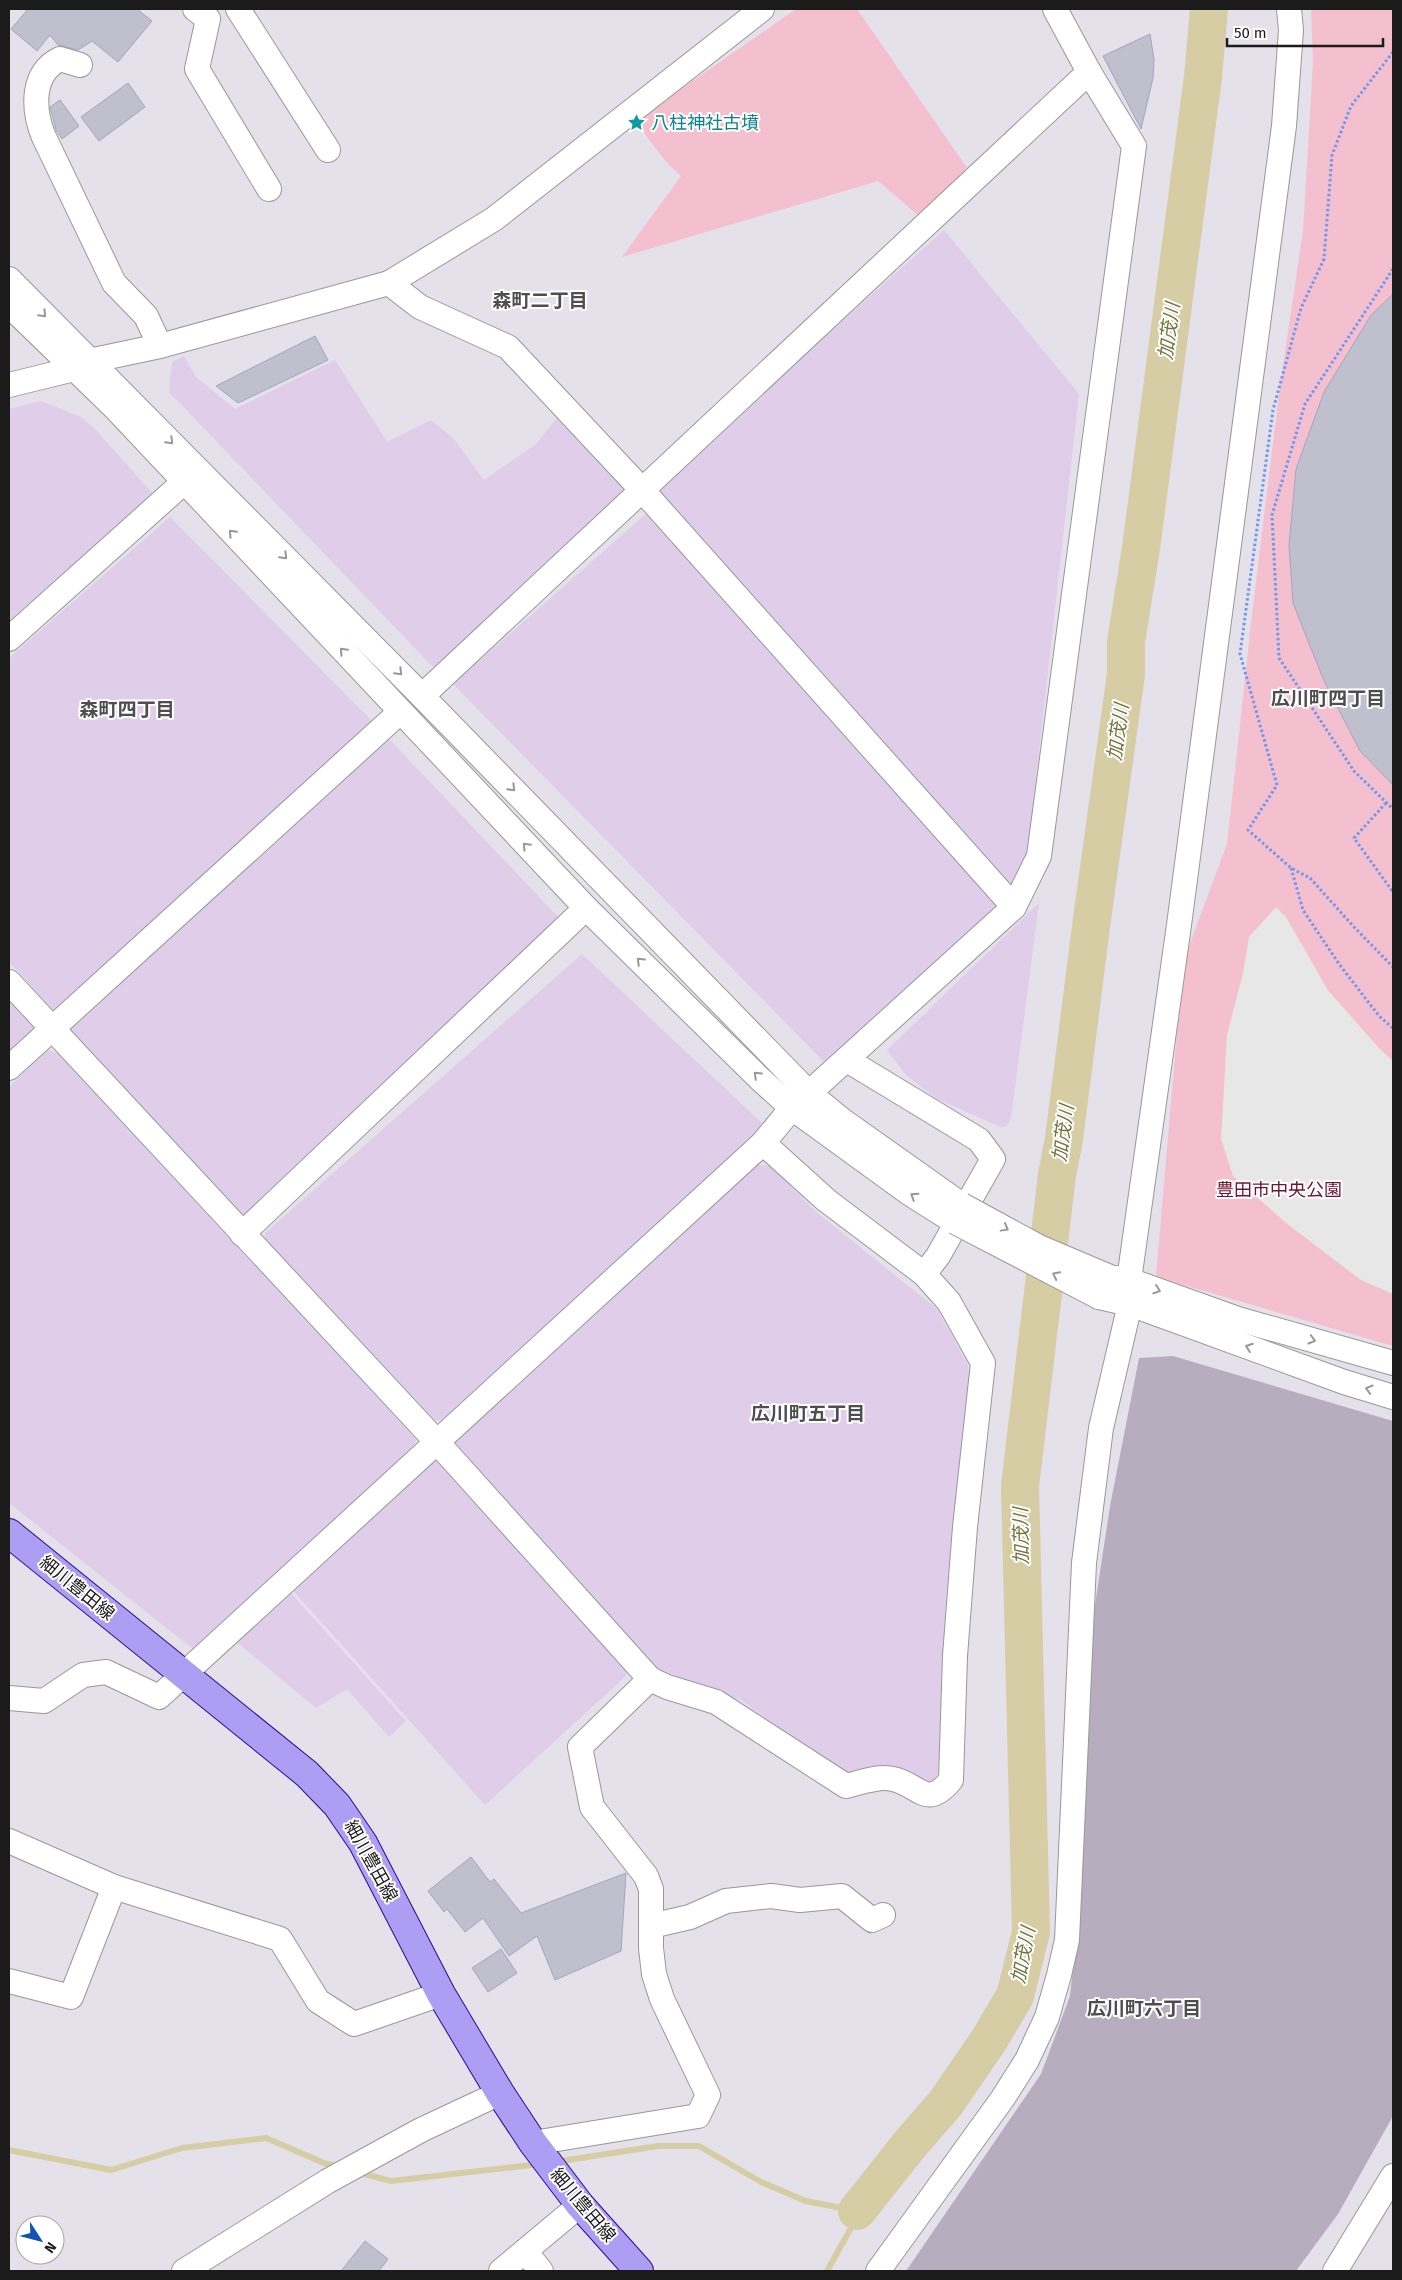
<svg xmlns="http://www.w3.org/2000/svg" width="1402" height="2280" font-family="'Fira Sans','Noto Sans JP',sans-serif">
	<rect width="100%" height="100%" fill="#e4e1eb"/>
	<!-- construction -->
	<path fill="#b8adbf" d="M1173,1356L1393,1421V2116L1338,2214L1296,2271H906L1041,2074L1070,1996L1080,1901L1088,1651L1110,1506L1139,1358Z"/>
	<!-- farmland -->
	<g fill="#e0cde9">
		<path d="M944,230L1079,394L1027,859L1017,886L1006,882L660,499L662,483Z"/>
		<path d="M184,356L196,377L235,409L335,360L387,442L431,420L454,439L484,480L536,444L559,415L624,488L625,495L435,669L169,392L172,362Z"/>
		<path d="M41,401L81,417L94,428L153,494L9,621V409Z"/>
		<path d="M648,512L999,901L994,915L824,1062L453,684Z"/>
		<path d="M170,517L373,722L54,1011L9,962V658Z"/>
		<path d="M389,739L561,920L252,1214L237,1216L71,1038L68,1026Z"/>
		<path d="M1039,903L1011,1118L1006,1127H1001L937,1099L906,1075L887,1050Z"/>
		<path d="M582,954L764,1125L442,1420L429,1421L265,1245V1233Z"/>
		<path d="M9,993L34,1021L33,1033L9,1056Z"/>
		<path d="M48,1050L59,1054L417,1438L412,1452L193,1649L9,1503V1087Z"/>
		<path d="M752,1164L771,1166L814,1210L937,1309L968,1365L970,1388L943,1774L937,1784L918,1782L896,1766L846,1773L831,1767L741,1700L713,1691L652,1666L457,1451L455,1438Z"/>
		<path d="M429,1460L443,1461L627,1663L626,1676L485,1805L290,1587Z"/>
		<path d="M288,1590L406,1721L389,1737L347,1689L316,1708L233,1639Z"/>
	</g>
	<!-- park -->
	<g fill="#f4c0d0">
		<path d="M796,9H857L967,168L919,216L878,181L622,257L681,176L667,163L635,121Z"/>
		<path d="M1311,9H1393V1346L1156,1277L1183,962L1227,844L1252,614L1280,386L1303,231L1313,63Z"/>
	</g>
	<!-- parking -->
	<path fill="#e7e7e7" d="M1276,907L1286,917L1327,989L1378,1047L1393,1061V1294L1361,1280L1286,1223L1233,1176L1221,1139L1227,1035L1243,973L1249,937Z"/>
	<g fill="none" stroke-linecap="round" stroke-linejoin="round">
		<!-- stream -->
		<g stroke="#d6cda4" stroke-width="6">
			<path d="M9,2150L111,2170L182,2148L266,2138L324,2163L340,2167"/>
			<path d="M555,2162L658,2146H699L761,2182L806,2201L857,2211L856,2219L827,2271"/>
			<path d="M357,2172L391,2181L540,2164"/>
		</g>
		<!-- river -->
		<path stroke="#d6cda4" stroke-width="38" d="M857,2211L910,2144L945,2104L989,2040L1015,1996L1031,1932L1020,1486L1057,1175L1064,1139L1092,919L1126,674V642L1141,548L1203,77L1209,9"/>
	</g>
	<!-- building -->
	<g fill="#bfbfcd" stroke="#a6a5bc">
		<path d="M28,9H137L152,21L118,62L92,41L78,50L58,45L50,35L37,51L11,29Z"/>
		<path d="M1150,34L1154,59L1153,78L1141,129L1103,56Z"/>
		<path d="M128,83L145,107L99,141L81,117Z"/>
		<path d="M60,100L79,126L62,139L56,130L50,107Z"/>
		<path d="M1393,294V785L1360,751L1324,681L1293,603L1289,545L1296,469L1324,392L1371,315Z"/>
		<path d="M315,336L328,360L238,403L216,386Z"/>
		<path d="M471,1857L490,1882L494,1879L521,1913L626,1873L621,1951L555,1980L537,1936L509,1956L483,1918L465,1932L447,1909L444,1912L428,1891Z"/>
		<path d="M501,1949L517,1973L488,1992L472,1968Z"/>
		<path d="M365,2241L388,2259L379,2271H341Z"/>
	</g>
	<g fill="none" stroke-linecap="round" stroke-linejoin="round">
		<defs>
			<g id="minor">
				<path d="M195,9L208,19L197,69L269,189"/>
				<path d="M238,9L328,150"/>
				<path d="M80,65L60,59C31,73 33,109 43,135L114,283L146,316L160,346"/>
				<path d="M9,279L422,696L809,1093L842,1120L962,1205"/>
				<path d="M389,283L420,307L508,347L643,491L1014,907"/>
				<path d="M9,305L117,410L586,908L760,1079L792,1108L909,1193L955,1222"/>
				<path d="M9,385L74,369L89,361L160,346L389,283L494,219L762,9"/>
				<path d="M9,639L184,482"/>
				<path d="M422,696L1089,72"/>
				<path d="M9,982L436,1441L650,1679L580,1747L592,1807L646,1876L651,1889V1948L654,1974L662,1999L708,2095L698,2116L533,2143"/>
				<path d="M9,1068L400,712"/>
				<path d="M809,1093L1014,907L1039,856L1134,146L1089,72L1055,9"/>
				<path d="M763,1143L826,1200L924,1274L938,1256L993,1159L979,1140L847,1060"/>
				<path d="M242,1234L586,908"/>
				<path d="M1115,1278L1129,1280L1238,1319L1393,1363"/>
				<path d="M1099,1297L1130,1304L1344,1382L1393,1397"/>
				<path d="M650,1679L667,1687L716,1702L846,1786C860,1783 879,1775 893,1779C920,1785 926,1810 951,1780L955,1656L965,1527L983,1363L949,1302L924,1274"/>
				<path d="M9,1698L44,1701L83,1675L106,1672L159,1697L763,1143L792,1108"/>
				<path d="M9,1841L114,1887L280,1939L318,2001L354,2024L441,1994"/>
				<path d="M651,1926L690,1917L726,1901L771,1896L800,1900L842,1896L872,1920L883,1915"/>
				<path d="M9,1981L71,1997L114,1887"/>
				<path d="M525,2251L541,2271"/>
				<path d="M184,2271L328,2181L421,2130L500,2093"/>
				<path d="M501,2271L580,2205"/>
				<path d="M878,2271L1003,2098L1027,2060L1047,2017L1059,1975L1067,1940L1084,1563L1101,1428L1130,1304L1129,1280L1179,925L1284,126L1291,30L1289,9"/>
				<path d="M1335,2271L1393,2176"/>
			</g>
			<path id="major" d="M9,1533L307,1774L337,1805L363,1843L441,1994L500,2093L533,2143L580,2205L639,2271"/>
		</defs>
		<!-- minor casing -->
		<use href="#minor" stroke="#989898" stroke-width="26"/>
		<!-- major casing -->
		<use href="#major" stroke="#2c0c85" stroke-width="30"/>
		<!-- path -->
		<g stroke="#7096ed" stroke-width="3" stroke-dasharray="2.5 2.5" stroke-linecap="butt">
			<path d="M1393,52L1351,106L1332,155L1324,259L1301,308L1273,410L1240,654L1277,785L1248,830L1291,868L1310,878L1354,927L1393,967"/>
			<path d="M1393,269L1305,404L1272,515L1279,658L1354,771L1393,809"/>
			<path d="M1386,803L1354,838L1393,892"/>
			<path d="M1291,868L1303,910L1339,964L1379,1016L1393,1028"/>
		</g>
		<!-- minor -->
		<use href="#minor" stroke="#fff" stroke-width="24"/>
		<!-- major -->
		<use href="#major" stroke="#ac9ef3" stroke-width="28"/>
		<defs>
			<g id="minor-bridge">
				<path d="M962,1205L1039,1247L1110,1277"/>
				<path d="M955,1222L1099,1297"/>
			</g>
		</defs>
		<!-- minor-bridge casing -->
		<use href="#minor-bridge" stroke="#989898" stroke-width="26" stroke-linecap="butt"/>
		<!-- minor-bridge -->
		<use href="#minor-bridge" stroke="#fff" stroke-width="24"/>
	</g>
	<!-- one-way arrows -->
	<defs><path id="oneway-chevron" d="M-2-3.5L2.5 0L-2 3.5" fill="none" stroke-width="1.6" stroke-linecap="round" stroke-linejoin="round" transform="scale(1.25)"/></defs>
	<g stroke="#989898">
		<use href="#oneway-chevron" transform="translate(43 314) rotate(46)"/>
		<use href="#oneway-chevron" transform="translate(170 441) rotate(45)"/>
		<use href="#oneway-chevron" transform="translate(232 533) rotate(-133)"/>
		<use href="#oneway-chevron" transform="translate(284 556) rotate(45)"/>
		<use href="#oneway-chevron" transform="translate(343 651) rotate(-133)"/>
		<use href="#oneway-chevron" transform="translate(399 672) rotate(45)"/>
		<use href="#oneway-chevron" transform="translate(512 788) rotate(46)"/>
		<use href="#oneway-chevron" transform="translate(526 846) rotate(-133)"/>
		<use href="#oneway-chevron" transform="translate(640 961) rotate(-136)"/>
		<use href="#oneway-chevron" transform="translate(757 1075) rotate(-136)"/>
		<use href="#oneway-chevron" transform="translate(914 1196) rotate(-147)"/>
		<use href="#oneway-chevron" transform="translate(1005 1228) rotate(29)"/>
		<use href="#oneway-chevron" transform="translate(1056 1275) rotate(-153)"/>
		<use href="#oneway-chevron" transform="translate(1157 1290) rotate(19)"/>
		<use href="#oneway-chevron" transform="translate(1312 1340) rotate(16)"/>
		<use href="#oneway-chevron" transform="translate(1249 1347) rotate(-160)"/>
		<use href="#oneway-chevron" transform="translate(1369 1389) rotate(-163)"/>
	</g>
	<!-- icons -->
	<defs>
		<symbol id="sight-bare" viewBox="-9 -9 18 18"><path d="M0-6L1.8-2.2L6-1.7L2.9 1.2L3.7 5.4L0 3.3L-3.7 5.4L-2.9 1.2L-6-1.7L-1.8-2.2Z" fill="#0f9aa8" stroke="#fff" stroke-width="2.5" paint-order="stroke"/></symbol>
	</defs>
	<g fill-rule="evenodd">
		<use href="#sight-bare" x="624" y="110" width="25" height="25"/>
	</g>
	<g text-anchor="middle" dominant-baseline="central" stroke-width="4" stroke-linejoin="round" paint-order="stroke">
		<!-- culture labels -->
		<g font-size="18" fill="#0d838f" stroke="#fff" text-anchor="start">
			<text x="651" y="123">八柱神社古墳</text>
		</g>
		<!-- park labels -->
		<g font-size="18" fill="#6e1430" stroke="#fff">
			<text x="1279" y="1190">豊田市中央公園</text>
		</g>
		<!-- street labels -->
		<g font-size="18" fill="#1b1b1b" stroke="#fff">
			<text transform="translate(77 1588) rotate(39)">細川豊田線</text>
			<text transform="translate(371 1861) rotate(61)">細川豊田線</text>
			<text transform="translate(583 2205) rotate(50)">細川豊田線</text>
		</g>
		<!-- neighbourhood labels -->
		<g font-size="19" font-weight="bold" fill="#4e4e4e" stroke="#fff">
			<text x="540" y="300">森町二丁目</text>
			<text x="1328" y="698">広川町四丁目</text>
			<text x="127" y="709">森町四丁目</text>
			<text x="808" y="1413">広川町五丁目</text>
			<text x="1144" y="2008">広川町六丁目</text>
		</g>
		<!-- water labels -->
		<g font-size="19" font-style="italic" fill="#70763d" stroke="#fff">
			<text transform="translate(1169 331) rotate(-82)">加茂川</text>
			<text transform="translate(1118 732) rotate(-82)">加茂川</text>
			<text transform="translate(1063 1133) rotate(-82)">加茂川</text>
			<text transform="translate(1021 1536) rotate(-91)">加茂川</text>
			<text transform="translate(1023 1955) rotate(-79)">加茂川</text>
		</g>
	</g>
	<!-- border -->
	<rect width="1402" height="2280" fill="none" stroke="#1b1b1b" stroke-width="20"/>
	<!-- north arrow -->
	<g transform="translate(40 2240) rotate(126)"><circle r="24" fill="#ffffff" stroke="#a4a4a4"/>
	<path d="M0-4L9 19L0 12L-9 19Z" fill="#1053b5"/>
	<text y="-8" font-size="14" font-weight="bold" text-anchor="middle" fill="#1b1b1b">N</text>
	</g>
	<!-- scale -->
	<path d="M1227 38v8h156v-8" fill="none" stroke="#1b1b1b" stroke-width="2.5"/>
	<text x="1234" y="38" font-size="15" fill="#1b1b1b" stroke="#ffffff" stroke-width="4" paint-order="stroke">50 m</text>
</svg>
